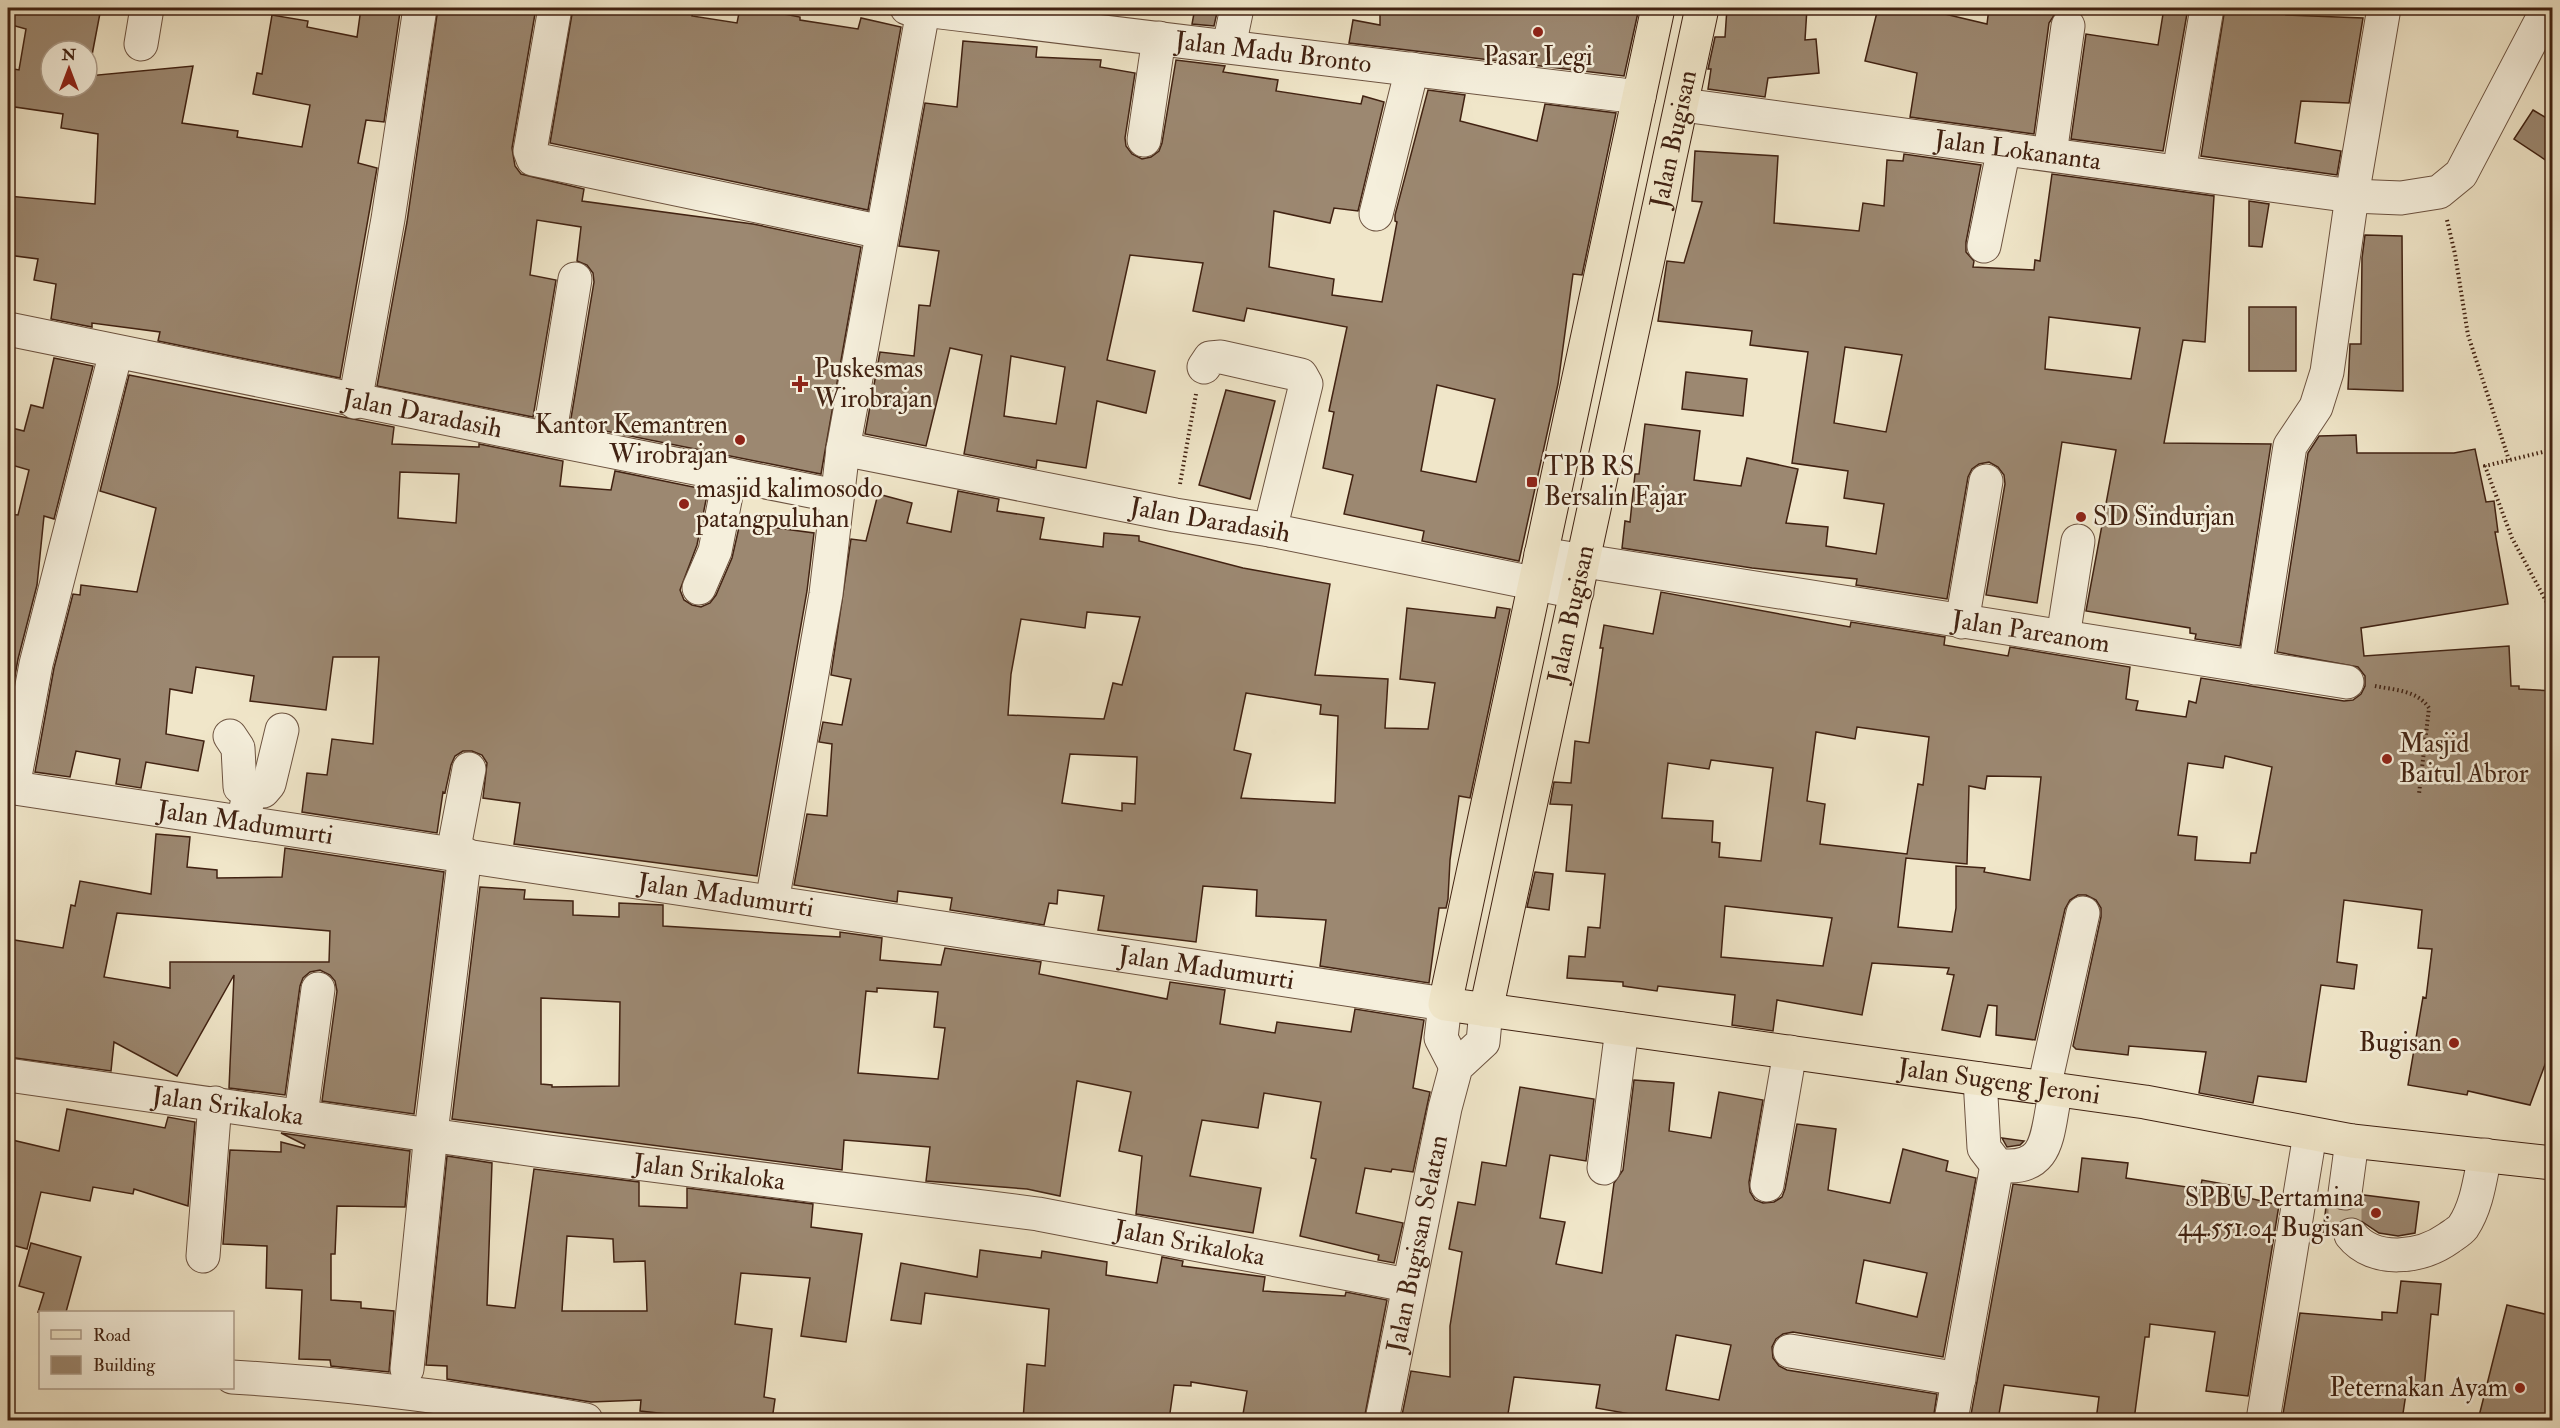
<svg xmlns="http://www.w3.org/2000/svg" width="2560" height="1428" font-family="'IM FELL Double Pica',serif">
	<rect width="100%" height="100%" fill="#f0e6c9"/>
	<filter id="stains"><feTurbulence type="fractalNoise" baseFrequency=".00333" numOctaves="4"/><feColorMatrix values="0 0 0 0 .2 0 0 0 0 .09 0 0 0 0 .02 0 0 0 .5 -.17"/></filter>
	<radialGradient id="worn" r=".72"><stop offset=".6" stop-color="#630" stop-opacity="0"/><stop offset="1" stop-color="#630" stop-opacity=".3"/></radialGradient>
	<!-- building -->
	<g fill="#9c8871" stroke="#412212" stroke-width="1.5" fill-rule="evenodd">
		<path d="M8,8H101L88,76L193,66L182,123L238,131L237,137L302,147L310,105L253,94L257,73L262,74L272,15L308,21L307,27L357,37L361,8L400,12L384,122L366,120L358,163L377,168L340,378L158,341L160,332L92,323V327L51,319L56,284L34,280L38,259L8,255V196L95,204L98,134L61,128L63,114L8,106V68L19,70L26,29L8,24ZM51,51H87V87H51Z"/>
		<path d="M438,8H536L512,148L515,166L521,174L584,189L582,201L753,224L861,247L821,474L570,424L594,282L593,273L587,265L577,261L581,227L537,220L530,275L556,280L533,417L377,386L407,222Z"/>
		<path d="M573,8H694L692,16L737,23L740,8H752L800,17V20L858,29L861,18L901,27L868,210L550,143Z"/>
		<path d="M1195,8H1218L1214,26L1192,24Z"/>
		<path d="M1380,8H1639L1624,76L1349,43L1353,20L1380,25Z"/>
		<path d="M1727,8H1807L1805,40L1816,39L1819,73L1768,78L1765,97L1708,89L1711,69H1708L1715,37H1725Z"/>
		<path d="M1878,8H1933L1932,11L1987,24L1989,8H2059L2049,23L2034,134L1910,117L1917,73L1865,61Z"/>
		<path d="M2164,8H2188L2163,151L2071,139L2086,34L2158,45Z"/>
		<path d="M2225,8H2287L2286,15L2363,18L2349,103L2301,101L2295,143L2341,151L2337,175L2201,156Z"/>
		<path d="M963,41L1037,47L1036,57L1101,60L1100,67L1135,73L1125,138L1126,146L1132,154L1142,159L1151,157L1159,151L1162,143L1176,60L1225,66L1223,72L1278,80L1276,91L1361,104L1363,96L1384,102L1358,211L1334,208L1330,223L1274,211L1269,267L1334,279L1332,295L1382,302L1397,222L1395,221V215L1428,90L1465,95L1460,121L1537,141L1545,104L1616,113L1582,275L1573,274L1558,384L1519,561L1422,541L1424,531L1344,514L1353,475L1323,468L1334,412L1329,411L1347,327L1247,308L1244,321L1193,311L1203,263L1130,255L1107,360L1155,371L1146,413L1097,401L1086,468L1037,460L1036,468L964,454L982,355L950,348L926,446L865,434L880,352L914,356L919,305L930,306L939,251L899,246L925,103L957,107ZM1011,356L1065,367L1056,424L1004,416ZM1437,385L1495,399L1476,482L1421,471Z"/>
		<path d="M2533,110L2553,122V165L2514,139Z"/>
		<path d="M1695,151L1778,156L1774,223L1859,231L1863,203L1884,206L1887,160L1903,161L1904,154L1981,165L1966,242V252L1974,261L1973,267L2034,270L2035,260L2040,261L2052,174L2214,196L2205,342L2183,340L2164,443L2271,444L2240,646L2195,639L2196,634L2190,633V628L2086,611L2116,450L2062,442L2037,603L1986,595L2005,484L2004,475L1998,467L1989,462L1979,464L1972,469L1968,477L1947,599L1856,585L1857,579L1752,568L1622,548L1625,521L1630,522L1635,474H1639L1645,424L1700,431L1694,480L1741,486L1747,458L1798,469L1786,523L1828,527L1826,546L1876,554L1884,504L1844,498L1848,471L1792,463L1808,352L1750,345L1752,331L1658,321L1667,261L1684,263L1702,202L1692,201ZM2049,317L2140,328L2131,379L2045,369ZM1845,347L1902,355L1886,432L1834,423Z"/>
		<path d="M2249,201L2269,204L2262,247L2249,246Z"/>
		<path d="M2365,235L2402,236L2403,391L2348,389L2350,344H2361L2362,258Z"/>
		<rect x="2249" y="307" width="47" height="64"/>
		<path d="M54,358L93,366L54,519L44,516L37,585L18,659L8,714V514L18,515L29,470L8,464V427L24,431L31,405L43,408Z"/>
		<path d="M1686,372L1747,379L1743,416L1682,409Z"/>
		<path d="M129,375L394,427L392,444L479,447V444L563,461L560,486L611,490L615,471L708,490L697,545L680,590L684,600L692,605L701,607L710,603L716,595L732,558L740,523L814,533L807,591L757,876L514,844L520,803L483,798L487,763L482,755L472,751H463L455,756L451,765L445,793L443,792L437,833L302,812L307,773L327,775L332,739L373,744L379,657H333L326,710L250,701L254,676L196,667L192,693L170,689L166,734L204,741L198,771L146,762L141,788L116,784L120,759L76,751L70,777L35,772L54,668L73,594L80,595L81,585L137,592L156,508L100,491ZM400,472L459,474L456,523L398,518Z"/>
		<path d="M1226,390L1275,401L1250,499L1199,485Z"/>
		<path d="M2356,435L2357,453H2454L2475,449L2486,502L2494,501L2498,532H2495L2508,604L2361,628L2364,656L2509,646L2511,686H2519V689L2553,691V1043L2530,1105L2468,1091L2467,1095L2408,1085L2423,997L2426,998L2432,949L2418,948L2422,910L2344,900L2337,962L2357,965L2354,989L2321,985L2306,1082L2258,1076L2253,1103L2199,1093L2206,1052L2129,1046L2128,1055L2076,1049L2073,1046L2101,917V908L2096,900L2086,895H2078L2070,900L2065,909L2035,1040L1996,1035L1997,1006L1988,1005L1980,1037L1942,1030L1954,975L1947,974L1949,968L1872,963L1862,1015L1777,1000L1773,1031L1732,1025L1735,995L1658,986L1657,991L1623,986V982L1567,978L1569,956L1585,957L1588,927L1600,928L1605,874L1566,871L1572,805L1550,804L1554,782L1571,783L1575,741L1589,743L1603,648H1600L1604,625L1653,634L1661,592L1850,627L1851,622L1945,637L1944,645L2008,656L2010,647L2130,667L2126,699L2138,701L2136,710L2186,717L2189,701L2196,703L2201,678L2344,701L2353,700L2361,694L2365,686V676L2358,667L2277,652L2308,453L2319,436ZM1857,727L1929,737L1923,785L1918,784L1907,854L1820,844L1825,804L1807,801L1816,732L1855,739ZM2225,756L2272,767L2256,853H2251L2250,863L2195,860L2197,837L2178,835L2188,763L2223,768ZM1711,760L1773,768L1761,861L1719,857L1720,843L1712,842L1713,821L1662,818L1668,763L1709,769ZM1987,776L2041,777L2030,880L1984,872L1985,868L1956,866V908L1952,932L1898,927L1906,858L1967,864L1969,786L1985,789ZM1725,906L1832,918L1823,966L1721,957Z"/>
		<path d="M958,491L999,499L997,511L1044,518L1040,539L1103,547L1104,533L1139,536V541L1243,568L1330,584L1315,675L1388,679L1385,728L1428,729L1435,683L1400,679L1407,608L1495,618L1497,607L1510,609L1470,798L1459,796L1450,860L1448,899L1446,908H1439L1429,983L1320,966L1326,920L1256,916L1257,890L1203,886L1196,942L1098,930L1104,896L1058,890L1057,904L1049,903L1044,925L950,910L952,898L898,891L897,902L794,885L807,814L827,816L832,744L819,742L823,722L842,725L851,679L831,675L851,539L866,541L878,494L912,503L907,523L951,532ZM1087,612L1140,617L1122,685L1113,683L1104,719L1008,715L1011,674L1021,619L1085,628ZM1246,693L1321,705L1320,714L1338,716L1335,803L1241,798L1251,754L1234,750ZM1070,754L1137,757L1135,804L1122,803V811L1062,803Z"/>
		<path d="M156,834L190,837L187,867L217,870V878L282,877L285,848L444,872L414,1114L322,1101L337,991L335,981L330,975L320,970L310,972L303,978L300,986L285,1095L229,1088L234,975L177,1076L114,1042L111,1071L8,1057V1029L14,987L8,986V939L63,948L71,905L75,906L80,881L151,894ZM117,913L330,931L329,962H170V988L104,977Z"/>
		<path d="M1535,872L1553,874L1549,910L1527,907Z"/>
		<path d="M480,887L525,890L524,899L573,901V915L619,917V903L663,905V926L840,937V932L882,938L880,960L941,965L945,948L1041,962L1039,974L1167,999L1170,982L1225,990L1220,1024L1275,1033L1277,1022L1351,1032L1355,1009L1424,1020L1413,1088L1430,1092L1413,1172L1392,1169L1391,1172L1365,1168L1356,1213L1403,1223L1394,1263L1378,1260L1379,1255L1300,1236L1316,1159L1311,1158L1321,1102L1264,1093L1258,1128L1202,1120L1190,1176L1261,1188L1253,1233L1136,1214L1142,1156L1119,1151L1131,1092L1077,1081L1060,1196L1027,1189L926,1181L930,1147L844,1140L842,1170L452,1119ZM877,988L938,992L934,1027L945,1028L938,1079L858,1073L866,991L877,992ZM541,998L620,1002L619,1086L552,1087V1085L541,1084Z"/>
		<path d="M1634,1080L1674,1083L1669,1131L1711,1138L1719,1092L1763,1100L1749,1182L1750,1192L1755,1200L1763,1203L1774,1202L1782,1197L1785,1189L1797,1124L1836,1129L1828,1190L1890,1203L1903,1149L1948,1161L1946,1171L1976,1178L1943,1357L1793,1332L1783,1334L1776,1339L1772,1347L1773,1358L1779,1366L1787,1370L1937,1394L1933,1420H1634L1636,1415L1596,1408L1600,1385L1514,1377L1507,1420H1401L1411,1371L1450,1377V1326L1462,1252L1449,1249L1458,1202L1475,1205L1482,1162L1506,1166L1520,1087L1594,1099L1586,1161L1550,1155L1540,1218L1565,1222L1556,1264L1602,1273L1614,1183L1623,1170ZM1864,1260L1927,1273L1917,1317L1856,1303ZM1676,1335L1731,1345L1719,1400L1666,1390Z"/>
		<path d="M67,1109L165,1128L168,1117L195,1122L188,1206L134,1189L133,1194L93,1187L90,1201L41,1192L27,1249L8,1244V1139L59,1151Z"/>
		<path d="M281,1133L410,1151L405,1207L337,1206L335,1254H331V1300L361,1302V1308L394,1311L389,1372L331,1366L330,1360L299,1359L302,1290L266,1288L267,1246L223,1244L230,1150L281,1152V1142L304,1148L305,1145Z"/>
		<path d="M2002,1138L2024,1141L2020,1145L2007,1147Z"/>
		<path d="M447,1156L492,1163L487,1305L515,1308L534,1169L639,1182V1206L687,1208V1188L813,1204L811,1227L862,1234L846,1342L801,1336L810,1278L741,1273L735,1324L772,1329L764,1397L775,1399L772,1420H684L685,1416L640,1411L641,1400L591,1402L447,1379V1366L426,1365ZM567,1236L613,1239L614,1262L645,1261L647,1311H562Z"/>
		<path d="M2082,1158L2128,1163L2126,1178L2200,1189L2202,1180L2241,1187L2240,1196L2279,1205L2248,1396L2206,1391L2215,1332L2150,1324L2149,1337H2145L2134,1420H2096L2099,1397L2004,1385L1998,1420H1970L2013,1184L2078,1192Z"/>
		<path d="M2364,1195L2419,1202L2415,1233L2398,1236L2379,1233L2355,1217H2346L2338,1222L2333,1233L2323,1232L2327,1198L2333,1207L2343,1212L2352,1210L2359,1205Z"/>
		<path d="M31,1243L81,1257L66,1312H38L44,1293L19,1286Z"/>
		<path d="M980,1250L1041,1258L1042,1251L1107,1262L1106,1275L1157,1283L1162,1257L1183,1261L1182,1266L1265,1277L1263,1291L1345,1296L1346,1292L1387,1300L1364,1420H1242L1247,1391L1191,1382V1386L1174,1385L1169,1420H1023L1027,1364L1045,1366L1049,1309L925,1293L921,1324L891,1320L901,1263L977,1277Z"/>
		<path d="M2401,1281L2441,1284L2438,1315L2431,1314L2424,1389L2407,1387L2402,1420H2282L2300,1313L2382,1320V1312L2397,1313Z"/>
		<path d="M2507,1305L2553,1316V1420H2478Z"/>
	</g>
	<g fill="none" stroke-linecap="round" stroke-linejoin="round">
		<!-- minor-tunnel -->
		<path stroke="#cdbfa4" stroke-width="33" stroke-dasharray="33 16" stroke-linecap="butt" d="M2345,1193V1228L2351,1235"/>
		<defs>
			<g id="minor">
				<path d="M555,8L530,151L533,159L882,232"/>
				<path id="s1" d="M907,8L1639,97"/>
				<path d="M141,44L147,8"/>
				<path d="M1229,46L1237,8"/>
				<path id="s2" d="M1683,105L2352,196L2401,198L2439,192L2461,174L2548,8"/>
				<path d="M1144,140L1159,38"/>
				<path d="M2050,154L2068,26"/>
				<path d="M2179,172L2207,8"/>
				<path d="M1376,214L1412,69"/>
				<path d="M1984,246L2004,148"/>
				<path id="s3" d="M8,329C283,387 560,441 836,496"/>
				<path d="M1204,367L1210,358L1221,357L1301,375L1306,384L1270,530"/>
				<path d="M355,402L388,219L420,8"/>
				<path d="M549,438L575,279"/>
				<path id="s4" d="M843,449L1175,515L1270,530L1577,592"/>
				<path id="s5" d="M1541,554L2347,682"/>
				<path d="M699,588L715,551L730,475"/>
				<path d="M1962,622L1986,481"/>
				<path d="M2063,637L2078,541"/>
				<path d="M2255,668L2290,446L2316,407L2327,372L2352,196L2384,8"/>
				<path d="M230,736L238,748L240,787L250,791"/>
				<path id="s6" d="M8,787L1445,1004L1441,1038L1456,1067"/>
				<path d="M13,787L36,664L116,352"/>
				<path d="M243,821L250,791H263L269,784L282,730"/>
				<path d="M453,853L469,769"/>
				<path d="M772,902L826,594L843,449L923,11"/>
				<path id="s7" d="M8,1075L549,1152L1038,1214L1407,1285"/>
				<path d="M1980,1079L1984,1148L1997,1165C2052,1173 2046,1132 2056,1090"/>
				<path d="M2044,1088L2083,913"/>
				<path d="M301,1115L318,989"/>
				<path d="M1604,1168L1622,1029"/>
				<path d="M1767,1185L1790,1052"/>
				<path d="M2345,1193L2352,1141"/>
				<path d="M2351,1235C2374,1264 2421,1258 2449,1238C2453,1235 2460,1231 2463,1227C2477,1206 2480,1179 2485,1155"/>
				<path d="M203,1256L215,1103"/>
				<path d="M1790,1351L1959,1379"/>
				<path d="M407,1369L431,1133L465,854"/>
				<path d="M232,1377C351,1384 469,1399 586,1420"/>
				<path id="s8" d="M1382,1420L1445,1108L1456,1067L1483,1042L1486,1010"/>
				<path d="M1951,1420L1997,1165"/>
				<path d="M2263,1420L2310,1134"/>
			</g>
			<g id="major">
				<path id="s9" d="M1658,8L1445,1004L2145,1102L2352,1141L2552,1163"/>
				<path id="s10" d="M1486,1010L1702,8"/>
			</g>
		</defs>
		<!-- minor casing -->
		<use href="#minor" stroke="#6d5340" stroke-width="35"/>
		<!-- major casing -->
		<use href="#major" stroke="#412212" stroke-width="35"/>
		<!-- path -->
		<g stroke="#412212" stroke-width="4" stroke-dasharray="1.5 3" stroke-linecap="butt">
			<path d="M2447,220L2455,254L2468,335L2509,460"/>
			<path d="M2552,459L2551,450L2485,466L2512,538L2552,612"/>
			<path d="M1180,484L1196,394"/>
			<path d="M2375,686C2394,690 2417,690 2429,708L2419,794"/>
		</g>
		<!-- minor -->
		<use href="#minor" stroke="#f5efdc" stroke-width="33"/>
		<!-- major -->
		<use href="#major" stroke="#f0e6c9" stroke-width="33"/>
	</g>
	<!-- markers -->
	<g fill="#8f2418" stroke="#f5efdc" stroke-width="2">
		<circle cx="1538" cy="32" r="6"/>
		<path d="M797 375h6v6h6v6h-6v6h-6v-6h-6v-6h6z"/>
		<circle cx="740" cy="440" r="6"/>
		<rect x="1526" y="476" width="12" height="12" rx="3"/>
		<circle cx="684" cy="504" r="6"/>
		<circle cx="2081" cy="517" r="6"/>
		<circle cx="2387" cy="759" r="6"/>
		<circle cx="2454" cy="1043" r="6"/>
		<circle cx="2376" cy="1213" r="6"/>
		<circle cx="2520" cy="1388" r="6"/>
	</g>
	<g text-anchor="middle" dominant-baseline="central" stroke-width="5" stroke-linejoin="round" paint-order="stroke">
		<!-- street labels -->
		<g font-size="26" fill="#412212" stroke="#f5efdc">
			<text stroke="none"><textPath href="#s1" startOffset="369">Jalan Madu Bronto</textPath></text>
			<text stroke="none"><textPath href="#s10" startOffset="891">Jalan Bugisan</textPath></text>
			<text stroke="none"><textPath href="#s2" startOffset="338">Jalan Lokananta</textPath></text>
			<text stroke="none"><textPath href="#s3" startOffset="423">Jalan Daradasih</textPath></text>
			<text stroke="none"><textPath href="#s4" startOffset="374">Jalan Daradasih</textPath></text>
			<text stroke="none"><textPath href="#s10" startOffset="405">Jalan Bugisan</textPath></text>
			<text stroke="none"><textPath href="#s5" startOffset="496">Jalan Pareanom</textPath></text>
			<text stroke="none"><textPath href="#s6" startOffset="240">Jalan Madumurti</textPath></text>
			<text stroke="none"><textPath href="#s6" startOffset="726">Jalan Madumurti</textPath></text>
			<text stroke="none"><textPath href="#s6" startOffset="1212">Jalan Madumurti</textPath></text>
			<text stroke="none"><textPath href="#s9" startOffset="1578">Jalan Sugeng Jeroni</textPath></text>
			<text stroke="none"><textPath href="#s7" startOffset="222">Jalan Srikaloka</textPath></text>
			<text stroke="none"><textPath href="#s7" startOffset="708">Jalan Srikaloka</textPath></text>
			<text stroke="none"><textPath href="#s7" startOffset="1194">Jalan Srikaloka</textPath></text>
			<text stroke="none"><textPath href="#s8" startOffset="180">Jalan Bugisan Selatan</textPath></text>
		</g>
		<!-- poi labels -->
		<g font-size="26" fill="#412212" stroke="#f5efdc" text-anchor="start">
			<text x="1538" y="57" text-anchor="middle">Pasar Legi</text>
			<text x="814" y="369">Puskesmas<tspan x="814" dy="30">Wirobrajan</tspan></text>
			<text x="728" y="425" text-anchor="end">Kantor Kemantren<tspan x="728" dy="30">Wirobrajan</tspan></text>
			<text x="1544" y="467">TPB RS<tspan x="1544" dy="30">Bersalin Fajar</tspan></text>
			<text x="696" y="489">masjid kalimosodo<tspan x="696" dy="30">patangpuluhan</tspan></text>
			<text x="2093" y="517">SD Sindurjan</text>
			<text x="2399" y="744">Masjid<tspan x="2399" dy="30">Baitul Abror</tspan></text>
			<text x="2442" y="1043" text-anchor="end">Bugisan</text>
			<text x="2364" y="1198" text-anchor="end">SPBU Pertamina<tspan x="2364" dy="30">44.551.04 Bugisan</tspan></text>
			<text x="2508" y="1388" text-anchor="end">Peternakan Ayam</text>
		</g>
	</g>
	<!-- margin -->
	<rect width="2560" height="1428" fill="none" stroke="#f0e6c9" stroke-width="30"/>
	<rect x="9" y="9" width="2542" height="1410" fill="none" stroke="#412212" stroke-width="3"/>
	<rect x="15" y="15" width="2530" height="1398" fill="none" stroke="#412212" stroke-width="1.5"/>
	<!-- legend -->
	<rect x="39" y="1311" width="195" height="78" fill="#f5efdc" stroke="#ad9d8b" stroke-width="1.5"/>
	<rect x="51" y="1330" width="30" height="9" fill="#f0e6c9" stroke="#ad9d8b" stroke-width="1.5"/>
	<text x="93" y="1341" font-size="18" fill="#412212">Road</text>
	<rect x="51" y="1356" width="30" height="18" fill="#9c8871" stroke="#ad9d8b" stroke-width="1.5"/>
	<text x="93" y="1371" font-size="18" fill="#412212">Building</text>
	<!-- north arrow -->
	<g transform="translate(69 69)"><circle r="28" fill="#f5efdc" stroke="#ad9d8b" stroke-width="1.5"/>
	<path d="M0-4.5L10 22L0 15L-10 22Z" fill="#8f2418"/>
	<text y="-9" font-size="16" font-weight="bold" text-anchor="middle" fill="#412212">N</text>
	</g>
	<rect width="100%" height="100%" filter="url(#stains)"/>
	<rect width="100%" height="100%" fill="url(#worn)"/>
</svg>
